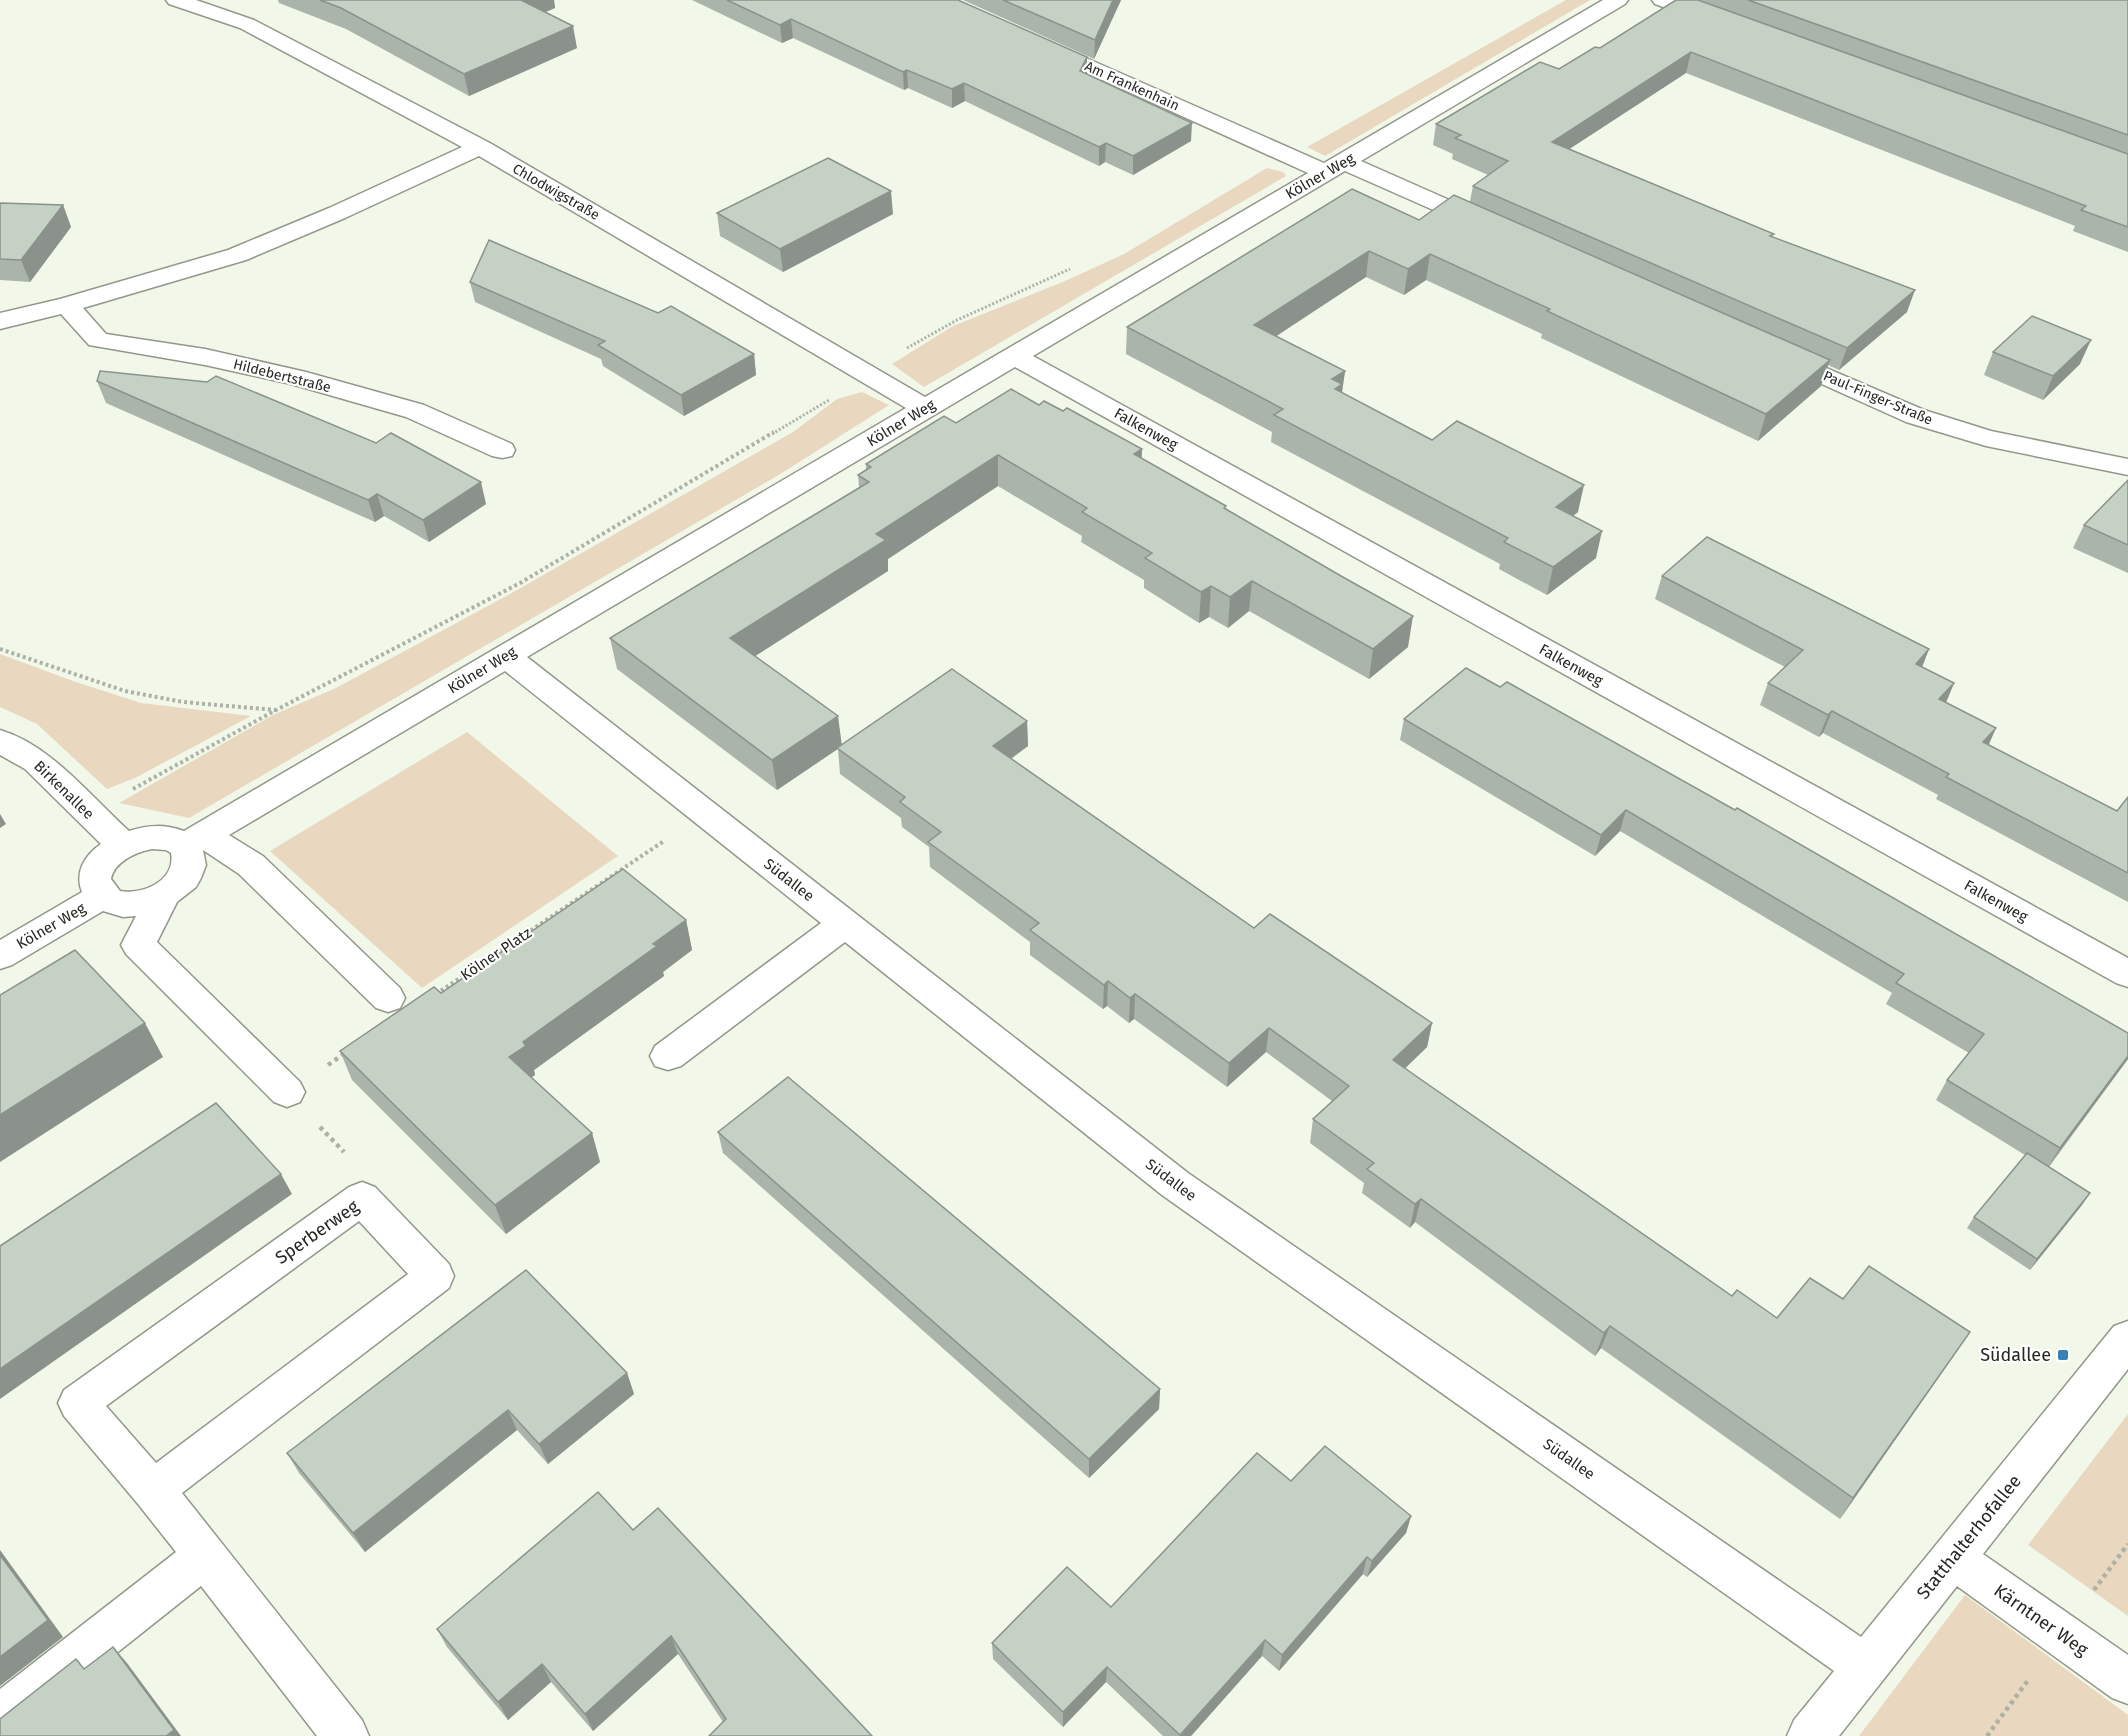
<svg xmlns="http://www.w3.org/2000/svg" width="2128" height="1736" font-family="'Fira Sans',sans-serif">
	<rect width="100%" height="100%" fill="#f2f8e9"/>
	<!-- green -->
	<g fill="#ead7bf">
		<path d="M1566,0H1590L1325,156L1307,147Z"/>
		<path d="M1267,168L1283,172L1286,176L924,387L892,364L953,326L1065,281L1124,254Z"/>
		<path d="M862,392L889,405L782,473L189,818L119,803L273,715L336,688L510,594L793,432L837,399Z"/>
		<path d="M0,654L73,681L141,703L251,716L135,778L107,789L37,724L0,707Z"/>
		<path d="M467,732L618,856L422,988L270,851Z"/>
		<path d="M2128,1414V1616L2028,1545Z"/>
		<path d="M1965,1595L2128,1715V1736H1859Z"/>
	</g>
	<g fill="none" stroke-linecap="round" stroke-linejoin="round">
		<defs>
			<g id="minor">
				<path d="M166,0H196L254,20L488,142L925,397L1308,173L1038,51L1034,47L1038,43L1045,41L1052,43L1324,163L1603,0H1628L1625,4L1361,161L1490,218L1494,223L1490,228L1482,230L1474,228L1345,171L1033,356L2128,958V987L2116,983L1015,367L527,657L1188,1173L1861,1637L2114,1326L2128,1321V1369L1983,1554L2128,1655V1704L2112,1698L1957,1586L1839,1736H1787L1794,1720L1834,1671L1162,1195L845,942L681,1066L668,1070L655,1066L650,1056L655,1046L821,923L505,671L229,835L263,856L400,988L405,998L400,1008L388,1012L376,1008L239,874L203,850L206,865L201,878L196,887L177,902L157,942L300,1082L305,1092L300,1102L287,1107L274,1102L126,954L121,945L136,916L123,917L103,911L12,965L0,969V940L82,892C74,872 85,855 101,844L25,769L0,755V730C51,745 90,796 129,831C149,825 164,824 184,831L906,408L479,156L345,218L246,260L83,308L106,334L205,349L306,372L424,405L512,444L515,450L512,456L502,458L492,456L406,417L291,384L205,365L89,345L61,314L0,329V313L60,299L228,250L329,208L462,147L240,28L169,4ZM152,849L166,850L171,853C176,881 143,895 120,891L111,879C114,862 136,852 152,849Z"/>
				<path d="M1652,0H1681L1719,14L1722,18L1719,22L1712,24L1705,22L1655,4Z"/>
				<path d="M1784,350L1924,410L1991,431L2128,459V475L1986,446L1906,422L1775,363L1771,358L1775,353Z"/>
				<path d="M362,1182L375,1187L449,1264L454,1276L449,1288L182,1493L362,1720L369,1736H317L201,1586L16,1733L0,1736V1689L176,1552L138,1504L64,1416L58,1403L64,1390L349,1187ZM359,1221L408,1274L156,1463L106,1406Z"/>
			</g>
		</defs>
		<!-- minor casing -->
		<use href="#minor" stroke="#92978a" stroke-width="3"/>
		<!-- path-far2 -->
		<g stroke="#adb2a6" stroke-width="3" stroke-dasharray="2 2" stroke-linecap="butt">
			<path d="M907,348L957,320L1070,269"/>
			<path d="M772,434L829,400"/>
		</g>
		<!-- path-far1 -->
		<g stroke="#adb2a6" stroke-width="4" stroke-dasharray="3 3" stroke-linecap="butt">
			<path d="M0,649L125,691L183,702L276,710"/>
			<path d="M133,789L276,710L520,583L774,432"/>
			<path d="M436,994L664,841"/>
		</g>
		<!-- path -->
		<g stroke="#adb2a6" stroke-width="4.5" stroke-dasharray="4 4" stroke-linecap="butt">
			<path d="M328,1065L344,1054"/>
			<path d="M320,1127L344,1152"/>
			<path d="M2094,1590L2128,1544"/>
			<path d="M1987,1736L2029,1679"/>
		</g>
		<!-- minor -->
		<use href="#minor" fill="#fff" fill-rule="evenodd"/>
	</g>
	<!-- wall -->
	<g fill="#aab4aa">
		<path d="M278,0H554L555,8L545,12L577,48L469,96L346,29L279,3Z"/>
		<path d="M692,0H958L1087,57V74L1191,141L1133,175L1105,162L1099,166L965,101L952,108L908,88L904,90L793,38L782,43Z"/>
		<path d="M963,0H1121L1094,59Z"/>
		<path d="M1699,0H2128V252L2073,231L2075,226L1686,73L1569,149L1773,237L1907,312L1839,370L1828,365L1821,386L1758,441L1541,338L1542,334L1426,280L1404,295L1366,277L1276,336L1345,371L1342,393L1432,440L1578,512L1573,516L1596,558L1547,595L1499,569L1500,564L1271,442L1272,432L1126,354L1127,327L1470,201L1473,186L1488,175L1452,159L1453,154L1433,145L1436,124L1559,69Z"/>
		<path d="M0,203L63,205L71,227L30,282L0,280Z"/>
		<path d="M717,213L893,214L783,272L720,236Z"/>
		<path d="M470,282L754,354L756,375L684,416L603,366L601,359L475,302Z"/>
		<path d="M1993,352L2080,364L2043,400L1984,375Z"/>
		<path d="M97,381L486,504L429,542L384,516L375,522L106,403Z"/>
		<path d="M1039,405L1063,411L1142,449L1141,458L1226,506L1225,509L1408,647L1369,679L1249,611L1228,628L1209,617L1199,623L1144,588V580L1081,542L1082,536L998,486L888,559V571L755,656L842,745L1027,721L1028,746L1011,759L1254,928L1432,1023L1427,1047L1405,1068L1732,1296L1777,1318L1843,1299L1955,1354L1840,1519L1601,1348L1595,1356L1415,1222L1410,1228L1362,1193L1364,1183L1310,1143L1313,1119L1332,1101L1266,1052L1227,1087L1134,1019L1129,1023L1107,1006L1103,1009L1030,955V942L930,867L929,847L902,827L901,818L840,774L838,749L777,790L617,669L610,638L859,487L858,475L866,469V464L956,423Z"/>
		<path d="M2128,480V573L2073,548L2084,525Z"/>
		<path d="M1662,576L1929,649L1922,667L1954,683L1946,702L1996,728L1988,745L2117,811L2128,797V902L1936,799L1938,795L1823,733L1819,737L1760,705L1768,683L1785,667L1655,599Z"/>
		<path d="M1500,687L2128,1033V1059L2049,1167L2090,1193L2082,1205L2030,1270L1967,1228L1974,1217L2025,1155L1936,1100L1947,1080L1969,1053L1886,1004L1892,993L1620,831L1595,856L1400,740L1404,719Z"/>
		<path d="M686,920L692,950L663,972L664,976L534,1070L535,1075L531,1078L592,1133L600,1162L506,1234L352,1080L340,1051L441,993Z"/>
		<path d="M718,1132L1160,1389L1159,1409L1089,1478L723,1153Z"/>
		<path d="M627,1373L634,1394L548,1464L517,1430L365,1552L299,1473L287,1453Z"/>
		<path d="M1291,1481L1411,1516L1406,1533L1367,1577L1363,1574L1279,1671L1262,1656L1191,1736H1163L1106,1682L1063,1727L993,1659L992,1643L1111,1607Z"/>
		<path d="M633,1530L872,1736L723,1722L678,1654L593,1731L551,1682L508,1720L447,1647L437,1629Z"/>
	</g>
	<!-- shaded-wall -->
	<g fill="#8b928b">
		<path d="M521,0H554L555,8L525,21Z"/>
		<path d="M1113,0H1121L1094,59L1095,40Z"/>
		<path d="M791,19L793,38L782,43L780,25Z"/>
		<path d="M573,26L577,48L469,96L464,74Z"/>
		<path d="M1691,52L1686,73L1548,163L1552,142Z"/>
		<path d="M1087,57V76L1080,71Z"/>
		<path d="M907,70L908,88L904,90L903,72Z"/>
		<path d="M964,83L965,101L952,108V89Z"/>
		<path d="M1192,123L1191,141L1133,175V156Z"/>
		<path d="M1106,143L1105,162L1099,166V147Z"/>
		<path d="M891,191L893,214L783,272L780,249Z"/>
		<path d="M63,205L71,227L30,282L21,260Z"/>
		<path d="M1369,251L1366,277L1252,352L1254,325Z"/>
		<path d="M1430,254L1426,280L1404,295L1408,269Z"/>
		<path d="M1915,290L1907,312L1839,370L1847,348Z"/>
		<path d="M2091,340L2080,364L2043,400L2053,376Z"/>
		<path d="M754,354L756,375L684,416L681,395Z"/>
		<path d="M1830,360L1821,386L1758,441L1766,414Z"/>
		<path d="M1345,371L1341,398L1331,416L1332,379Z"/>
		<path d="M1142,449L1141,480L1134,454Z"/>
		<path d="M998,455V486L888,559V571L735,669L730,638L876,534Z"/>
		<path d="M481,482L486,504L429,542L423,520Z"/>
		<path d="M1584,485L1578,512L1550,534L1556,507Z"/>
		<path d="M377,494L384,516L375,522L368,500Z"/>
		<path d="M1602,531L1596,558L1547,595L1553,567Z"/>
		<path d="M1252,581L1249,611L1228,628L1230,597Z"/>
		<path d="M1211,586L1209,617L1199,623L1201,592Z"/>
		<path d="M1413,616L1408,647L1369,679L1373,649Z"/>
		<path d="M1929,649L1920,672L1916,664Z"/>
		<path d="M1954,683L1945,705L1939,699Z"/>
		<path d="M1832,711L1823,733L1819,737L1828,715Z"/>
		<path d="M838,716L842,746L777,790L772,760Z"/>
		<path d="M1027,721L1028,746L993,771V746Z"/>
		<path d="M1996,728L1986,751L1983,742Z"/>
		<path d="M1626,810L1620,831L1595,856L1601,835Z"/>
		<path d="M0,814L6,824L0,828Z"/>
		<path d="M686,920L692,950L663,972L664,976L534,1070L535,1075L518,1086L509,1057L523,1042Z"/>
		<path d="M1108,981L1107,1006L1103,1009L1104,985Z"/>
		<path d="M1135,994L1134,1019L1129,1023L1130,998Z"/>
		<path d="M145,1023L163,1057L0,1162V1115Z"/>
		<path d="M1432,1023L1427,1047L1389,1084L1393,1060Z"/>
		<path d="M1269,1028L1266,1052L1227,1087L1229,1063Z"/>
		<path d="M2128,1056V1059L2047,1168L2060,1148Z"/>
		<path d="M592,1133L600,1162L506,1234L495,1205Z"/>
		<path d="M281,1174L292,1194L0,1399V1369Z"/>
		<path d="M2090,1193L2082,1205L2030,1270L2037,1259Z"/>
		<path d="M1421,1199L1415,1222L1410,1228L1415,1204Z"/>
		<path d="M1610,1326L1601,1348L1595,1356L1604,1333Z"/>
		<path d="M1970,1332L1955,1354L1840,1519L1853,1498Z"/>
		<path d="M627,1373L634,1394L548,1464L539,1444Z"/>
		<path d="M1160,1389L1159,1409L1089,1478V1459Z"/>
		<path d="M508,1410L517,1430L365,1552L353,1533Z"/>
		<path d="M1411,1516L1406,1533L1367,1577L1372,1561Z"/>
		<path d="M0,1550L63,1637L0,1686Z"/>
		<path d="M1367,1557L1363,1574L1279,1671L1282,1655Z"/>
		<path d="M671,1636L678,1654L593,1731L585,1714Z"/>
		<path d="M1265,1640L1262,1656L1191,1736H1180Z"/>
		<path d="M113,1647L127,1663L181,1736H166Z"/>
		<path d="M542,1664L551,1682L508,1720L498,1702Z"/>
		<path d="M1107,1667L1106,1682L1063,1727V1712Z"/>
	</g>
	<!-- building -->
	<g fill="#c6d1c6" stroke="#8b928b" stroke-width="1.5">
		<path d="M320,0H521L573,26L464,74L341,8Z"/>
		<path d="M727,0H958L1087,57L1080,71L1192,123L1133,156L1106,143L1099,147L964,83L952,89L907,70L903,72L791,19L780,25Z"/>
		<path d="M1003,0H1113L1095,40Z"/>
		<path d="M1676,0H1698L2128,154V227L2081,210L2086,206L1691,52L1552,142L1774,234L1770,236L1915,290L1847,348L1473,186L1508,161L1455,138L1461,135L1436,124L1540,62L1559,69L1595,47L1600,48Z"/>
		<path d="M1748,0H2128V135Z"/>
		<path d="M828,158L891,191L780,249L717,213Z"/>
		<path d="M1352,189L1419,220L1454,195L1830,360L1766,414L1547,311L1550,309L1430,254L1408,269L1369,251L1254,325L1345,371L1332,379L1342,384L1335,389L1432,440L1457,421L1584,485L1556,507L1602,531L1553,567L1504,542L1508,538L1274,415L1283,409L1127,327Z"/>
		<path d="M0,203L63,205L21,260L0,259Z"/>
		<path d="M489,240L658,313L671,306L754,354L681,395L598,345L605,341L470,282Z"/>
		<path d="M2032,316L2091,340L2053,376L1993,352Z"/>
		<path d="M100,371L207,382L216,376L376,443L391,433L481,482L423,520L377,494L368,500L97,381Z"/>
		<path d="M1011,389L1039,405L1044,401L1063,411L1067,408L1142,449L1134,454L1226,506L1224,508L1341,576L1413,616L1373,649L1252,581L1230,597L1211,586L1201,592L1145,558L1152,553L1082,512L1087,508L998,455L876,534L886,540L730,638L838,716L772,760L610,638L869,482L858,475L871,467L866,464L944,416L956,423Z"/>
		<path d="M2128,480V545L2084,525Z"/>
		<path d="M1707,537L1929,649L1916,664L1954,683L1939,699L1996,728L1983,742L2117,811L2128,797V873L1946,777L1949,774L1832,711L1828,715L1768,683L1803,650L1662,576Z"/>
		<path d="M1466,668L1500,687L1507,682L1735,810L1737,808L2128,1033V1056L2060,1148L1947,1080L1984,1034L1896,983L1904,974L1626,810L1601,835L1404,719Z"/>
		<path d="M952,669L1027,721L993,746L1254,928L1270,914L1432,1023L1393,1060L1732,1296L1737,1290L1777,1318L1810,1278L1843,1299L1869,1266L1970,1332L1853,1498L1610,1326L1604,1333L1421,1199L1415,1204L1367,1169L1374,1163L1313,1119L1349,1086L1269,1028L1229,1063L1135,994L1130,998L1108,981L1104,985L1030,930L1039,923L928,842L941,832L900,802L905,797L837,748Z"/>
		<path d="M623,869L686,920L653,944L657,946L523,1042L526,1046L509,1057L592,1133L495,1205L340,1051L434,987L441,993Z"/>
		<path d="M75,950L145,1023L0,1115V995Z"/>
		<path d="M788,1077L1160,1389L1089,1459L718,1132Z"/>
		<path d="M216,1103L281,1174L0,1369V1246Z"/>
		<path d="M2027,1153L2090,1193L2037,1259L1974,1217Z"/>
		<path d="M526,1270L627,1373L539,1444L508,1410L353,1533L287,1453Z"/>
		<path d="M1325,1446L1411,1516L1372,1561L1367,1557L1282,1655L1265,1640L1180,1735L1107,1667L1063,1712L992,1643L1067,1567L1111,1607L1257,1453L1291,1481Z"/>
		<path d="M598,1492L633,1530L658,1508L872,1736H709L726,1719L671,1636L585,1714L542,1664L498,1702L437,1629Z"/>
		<path d="M0,1555L48,1620L0,1657Z"/>
		<path d="M113,1647L174,1730L166,1736H0V1719L76,1659L84,1669Z"/>
	</g>
	<!-- markers -->
	<rect fill="#3680b4" stroke="#fff" stroke-width="2" x="2057" y="1349" width="12" height="12" rx="3"/>
	<g text-anchor="middle" dominant-baseline="central" stroke-width="4.5" stroke-linejoin="round" paint-order="stroke">
		<!-- far-street labels -->
		<g font-size="14" fill="#252722" stroke="#fff">
			<text transform="translate(1132 86) rotate(24)">Am Frankenhain</text>
			<text transform="translate(556 192) rotate(30)">Chlodwigstraße</text>
			<text transform="translate(282 376) rotate(14)">Hildebertstraße</text>
			<text transform="translate(1878 398) rotate(23)">Paul-Finger-Straße</text>
		</g>
		<!-- street labels -->
		<g font-size="15" fill="#252722" stroke="#fff">
			<text transform="translate(1320 176) rotate(-30)">Kölner Weg</text>
			<text transform="translate(901 423) rotate(-31)">Kölner Weg</text>
			<text transform="translate(1146 429) rotate(29)">Falkenweg</text>
			<text transform="translate(1571 665) rotate(29)">Falkenweg</text>
			<text transform="translate(482 670) rotate(-31)">Kölner Weg</text>
			<text transform="translate(64 790) rotate(44)">Birkenallee</text>
			<text transform="translate(789 880) rotate(38)">Südallee</text>
			<text transform="translate(1996 901) rotate(29)">Falkenweg</text>
			<text transform="translate(51 926) rotate(-30)">Kölner Weg</text>
			<text transform="translate(496 954) rotate(-34)">Kölner Platz</text>
			<text transform="translate(1171 1180) rotate(37)">Südallee</text>
			<text transform="translate(1569 1459) rotate(35)">Südallee</text>
		</g>
		<!-- near-street labels -->
		<g font-size="18" fill="#252722" stroke="#fff">
			<text transform="translate(317 1232) rotate(-35)">Sperberweg</text>
			<text transform="translate(1969 1537) rotate(-51)">Statthalterhofallee</text>
			<text transform="translate(2041 1620) rotate(35)">Kärntner Weg</text>
		</g>
		<!-- near-poi labels -->
		<g font-size="18" fill="#252722" stroke="#fff" text-anchor="end">
			<text x="2051" y="1355">Südallee</text>
		</g>
	</g>
</svg>
